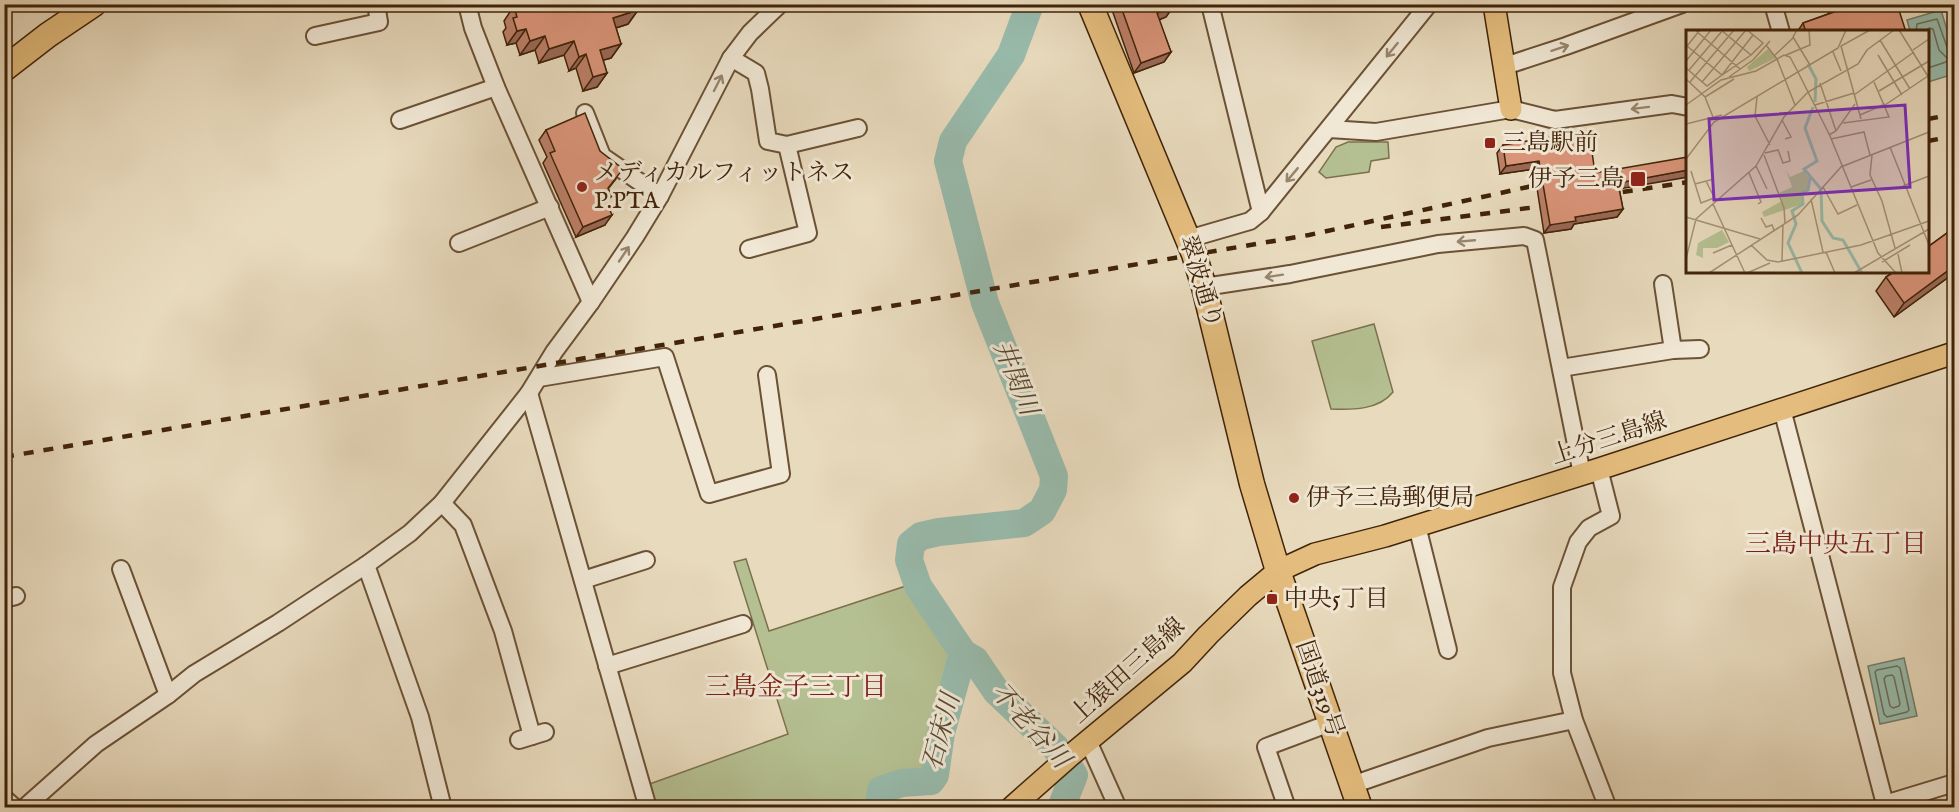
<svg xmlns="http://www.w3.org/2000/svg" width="1959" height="812" font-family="'IM FELL English','Noto Serif JP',serif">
	<rect width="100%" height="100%" fill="#e8dabd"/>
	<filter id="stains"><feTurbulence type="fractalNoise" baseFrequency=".00333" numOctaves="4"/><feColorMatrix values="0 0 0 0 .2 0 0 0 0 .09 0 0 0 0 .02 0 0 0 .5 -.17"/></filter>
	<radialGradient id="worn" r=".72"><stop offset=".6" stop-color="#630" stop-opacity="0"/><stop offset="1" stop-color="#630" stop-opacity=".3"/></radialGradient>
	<!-- green -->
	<g fill="#b5c092" stroke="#7b724d" stroke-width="1.5">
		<path d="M1348,142H1388L1389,158L1371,161L1369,172L1326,178L1319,172L1336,147Z"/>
		<path d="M1374,324L1393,392C1379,410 1352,410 1331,409L1312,341Z"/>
		<path d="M746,559L769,631L909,585L956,656L942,709L933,767L928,774L880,785L870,795V807H654L647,785L788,734L734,562Z"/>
	</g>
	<!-- water -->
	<g fill="#98bbac" stroke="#757e6a" stroke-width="1.5">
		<path d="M1941,10L1954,53V74L1928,82V32L1910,31L1907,20Z"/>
		<path d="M1904,658L1917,716L1880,724L1868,666Z"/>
	</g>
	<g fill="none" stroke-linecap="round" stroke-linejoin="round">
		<!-- shore -->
		<g stroke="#6c6f5a" stroke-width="1.5">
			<path d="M1916,32L1917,24L1937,19L1947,47L1950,50L1954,51"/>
			<path d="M1923,32L1929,28L1933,29L1939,50L1948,59L1946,62L1928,68"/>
			<path d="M1897,666L1900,668L1909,710L1907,712L1887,717L1884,714L1875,672L1877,670Z"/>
			<path d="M1892,675L1894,677L1900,704L1899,706L1893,708L1890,706L1884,679L1886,676Z"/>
		</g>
		<!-- river -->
		<g stroke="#98bbac" stroke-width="28">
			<path d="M1030,4L1011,55L953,141L948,161L985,303L1054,476L1053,490L1042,511L1024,523L939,532L921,536L911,544L909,560L918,586L963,653L975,660L996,691L1055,747L1074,775L1061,808"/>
			<path d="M879,808L881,790L902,783L931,781L935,775L941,733L963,653"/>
		</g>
		<defs>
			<g id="minor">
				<path d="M467,4L473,28L496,87L591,302"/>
				<path d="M1210,4L1261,212"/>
				<path d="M1773,4L1781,32"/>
				<path d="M315,36L379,22L376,4"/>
				<path d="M731,58L756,73L760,89L768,141L787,145L808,233L749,249"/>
				<path d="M1505,66L1566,46L1682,4"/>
				<path d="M585,113L602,156L660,196"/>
				<path d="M400,120L496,87"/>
				<path d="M1329,129L1376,132L1511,109L1555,120L1672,104L1688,107"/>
				<path d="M787,145L858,128"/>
				<path d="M1188,239L1250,221L1261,212L1429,4"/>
				<path d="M459,243L550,207"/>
				<path d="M1663,284L1673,350"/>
				<path d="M1204,287L1290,274L1438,244L1524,236L1535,240L1582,474"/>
				<path d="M1561,368L1673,350L1700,349"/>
				<path d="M539,378L665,357L709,494L781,474L767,375"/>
				<path d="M529,393L648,808"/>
				<path d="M1782,409L1886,808"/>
				<path d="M1599,469L1611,516L1589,528L1578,542L1562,587V673L1574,720L1608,808"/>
				<path d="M442,503L463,525L503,631L532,736"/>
				<path d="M1417,526L1448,650"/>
				<path d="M366,565L420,717L443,808"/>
				<path d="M121,569L168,695"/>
				<path d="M583,580L646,560"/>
				<path d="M4,599L16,596"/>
				<path d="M607,666L743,624"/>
				<path d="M519,740L545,732"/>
				<path d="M1088,741L1118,808"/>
				<path d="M1352,785L1488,738L1574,720"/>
				<path d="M4,798L15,808"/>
				<path d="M1885,804L1954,783"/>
				<path d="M24,808L96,744L168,695L194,674L278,623L366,565L410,533L442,503L529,393L554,352L591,302L635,237L660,196L731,58L750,33L780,4"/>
				<path d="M1287,808L1266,747L1330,723"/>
			</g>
			<g id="major">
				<path d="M1494,4L1511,109"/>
				<path d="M1011,808L1071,755L1182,663L1208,635L1248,596L1278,571L1315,554L1385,536L1599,469L1954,353"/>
			</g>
			<g id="highway">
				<path d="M1090,4L1194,254L1204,287L1252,484L1278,571L1360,808"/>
				<path d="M4,69L48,35L94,4"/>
			</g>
		</defs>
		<!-- minor casing -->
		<use href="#minor" stroke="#6b5135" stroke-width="20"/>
		<!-- major casing -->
		<use href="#major" stroke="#412308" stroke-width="24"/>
		<!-- highway casing -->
		<use href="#highway" stroke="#412308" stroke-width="27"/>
		<!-- minor -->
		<use href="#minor" stroke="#f0e7d4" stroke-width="16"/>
		<!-- major -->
		<use href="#major" stroke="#e4bd7e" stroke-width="21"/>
		<!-- highway -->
		<use href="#highway" stroke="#e4bd7e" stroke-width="24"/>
		<!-- rail -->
		<g stroke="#412308" stroke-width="4.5" stroke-dasharray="10 10" stroke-linecap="butt">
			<path d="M1928,119L1954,114"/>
			<path d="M1928,141L1954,136"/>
			<path d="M1603,195L1688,182"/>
			<path d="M1381,227L1552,205"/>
			<path d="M4,457L1309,235L1537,185"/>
		</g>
	</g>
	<!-- wall -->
	<g fill="#bb7f68" stroke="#412308" stroke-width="1.5">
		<path d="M507,4H636L638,10L628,24L616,28L621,44L611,58L603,60L607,73L597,87L583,91L576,68L569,71L564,55L539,63L535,50L520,55L516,43L507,45L503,32L506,28L504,21L510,12Z"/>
		<path d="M1110,4H1172L1173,7L1166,17L1159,20L1171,52L1164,62L1134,73Z"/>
		<path d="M1834,4H1852V7L1906,32H1797L1803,23L1828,14Z"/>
		<path d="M546,130L600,151L616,179L608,189L605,225L576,237L543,163L547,157L539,140Z"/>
		<path d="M1503,145L1595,173L1619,189L1623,209L1617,217L1574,224L1571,229L1544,233L1534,169L1500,174L1497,153Z"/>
		<path d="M1954,228V273L1894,317L1876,291L1886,277Z"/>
	</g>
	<!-- shaded-wall -->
	<g fill="#996855" stroke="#412308" stroke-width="1.5">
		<path d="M1173,7L1166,17L1150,23L1157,13Z"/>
		<path d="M638,10L628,24L603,32L613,18Z"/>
		<path d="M526,29L516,43L507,45L517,31Z"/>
		<path d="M545,36L535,50L520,55L530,41Z"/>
		<path d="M574,41L564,55L539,63L549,49Z"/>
		<path d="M621,44L611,58L590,64L600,50Z"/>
		<path d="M1171,52L1164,62L1134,73L1141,63Z"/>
		<path d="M586,54L576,68L569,71L579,57Z"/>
		<path d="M607,73L597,87L583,91L593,77Z"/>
		<path d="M1539,161L1534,169L1500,174L1506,166Z"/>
		<path d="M1688,170V177L1613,190L1618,183Z"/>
		<path d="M1623,209L1617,217L1574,224L1571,229L1544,233L1550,225L1575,217Z"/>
		<path d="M612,215L605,225L576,237L583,227Z"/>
		<path d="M1954,266V273L1894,317L1904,303Z"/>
	</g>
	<!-- building -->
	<g fill="#da9479" stroke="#412308" stroke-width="1.5">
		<path d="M521,4H636L638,10L613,18L621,44L600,50L607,73L593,77L586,54L579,57L574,41L549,49L545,36L530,41L526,29L517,31L513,18L517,17L514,7Z"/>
		<path d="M1120,4H1172L1173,7L1157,13L1171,52L1141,63Z"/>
		<path d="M1835,4H1852V7L1859,4H1897L1906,32H1806L1803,23L1837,11Z"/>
		<path d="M585,113L600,151L623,169L608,188L612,196L606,201L612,215L583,227L550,153L555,151L546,130Z"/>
		<path d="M1589,131L1595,173L1688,157V170L1618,183L1623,209L1575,217L1576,221L1550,225L1539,161L1506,166L1503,145Z"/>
		<path d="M1954,228V266L1904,303L1886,277L1894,272H1928V247Z"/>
	</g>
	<!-- one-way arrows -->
	<defs><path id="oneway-shaft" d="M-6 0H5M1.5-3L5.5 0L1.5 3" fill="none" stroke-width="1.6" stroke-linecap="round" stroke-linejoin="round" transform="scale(1.5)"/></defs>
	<g stroke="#98856e">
		<use href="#oneway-shaft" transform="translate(1560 48) rotate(-18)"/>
		<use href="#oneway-shaft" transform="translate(1392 50) rotate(129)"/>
		<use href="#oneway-shaft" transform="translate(718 83) rotate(-63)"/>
		<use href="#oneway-shaft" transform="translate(1640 108) rotate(173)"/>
		<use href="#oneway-shaft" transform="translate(1292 175) rotate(130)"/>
		<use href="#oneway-shaft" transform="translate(1466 241) rotate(175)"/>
		<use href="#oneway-shaft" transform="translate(624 254) rotate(-56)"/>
		<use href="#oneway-shaft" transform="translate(1274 276) rotate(171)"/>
	</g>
	<!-- markers -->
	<g fill="#8f2418" stroke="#f0e7d4" stroke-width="2">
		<rect x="1484" y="137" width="12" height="12" rx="3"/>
		<rect x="1630" y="171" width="16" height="16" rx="3"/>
		<circle cx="582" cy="187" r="6"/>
		<circle cx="1294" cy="498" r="6"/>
		<rect x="1266" y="593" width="12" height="12" rx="3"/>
	</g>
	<g text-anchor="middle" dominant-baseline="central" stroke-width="6" stroke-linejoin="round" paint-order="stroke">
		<!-- poi labels -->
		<g font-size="24" fill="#412308" stroke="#f0e7d4" text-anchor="start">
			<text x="1502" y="143">三島駅前</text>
			<text x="594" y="173">メディカルフィットネス<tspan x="594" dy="28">P.PTA</tspan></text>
			<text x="1624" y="179" text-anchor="end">伊予三島</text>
			<text x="1306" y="498">伊予三島郵便局</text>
			<text x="1284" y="599">中央5丁目</text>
		</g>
		<!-- street labels -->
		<g font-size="24" fill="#412308" stroke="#f0e7d4">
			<text transform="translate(1200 282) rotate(73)">翠波通り</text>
			<text transform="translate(1609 439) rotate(-18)">上分三島線</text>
			<text transform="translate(1128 671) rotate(-42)">上猿田三島線</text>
			<text transform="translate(1319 689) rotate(71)">国道319号</text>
		</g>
		<!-- water labels -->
		<g font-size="26" font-style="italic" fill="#574931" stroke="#f0e7d4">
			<text transform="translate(1015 378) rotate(68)">井関川</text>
			<text transform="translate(1030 726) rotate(48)">不老谷川</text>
			<text transform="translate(942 732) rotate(-75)">石床川</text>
		</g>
		<!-- neighbourhood labels -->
		<g font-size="26" fill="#7a1f14" stroke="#f0e7d4">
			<text x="1836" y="544">三島中央五丁目</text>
			<text x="796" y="687">三島金子三丁目</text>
		</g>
	</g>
	<!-- overview -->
	<g transform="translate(1686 30)">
		<rect width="243" height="243" fill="#e8dabd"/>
		<path d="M82,19L90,28L63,41L61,37ZM100,140L104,147L118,141L123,148L121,159L115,163L116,174L78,187L76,182L96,171L93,163L106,157ZM36,200L43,212L31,218H17V228L10,225L12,213Z" fill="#b5c092"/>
		<path fill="none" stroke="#98bbac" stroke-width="3" d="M122,34L130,49L129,72M127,77L119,98L131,131L118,139L135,159L136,191L147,208L157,210L176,243M116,243L102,213L110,194L106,181L117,174L116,163L122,160L124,148"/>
		<path fill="none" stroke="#a59175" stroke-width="1.5" d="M9,0L54,39M35,0L65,25L77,13L61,0M111,0L107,7L124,35M213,0L243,48M194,10L224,59M80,15L91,29L109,75M1,16L36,45L65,25M1,16L14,0M227,20L243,9M147,22L155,41M89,25L107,8M100,25L124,15L123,0M192,25L216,65M0,31L25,0M0,38L21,56L36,45L67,5M3,40L37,0M112,42L144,106L192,223L210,243M43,47L67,30L84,11M0,49L19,67L27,87M4,52L48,0M16,52L60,0M134,53L150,101M193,61L243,31M168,65L228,22M19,67L48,49M71,67L69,86L84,115M0,75L35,50L70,41L98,25L104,27L112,42M129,75L168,63M199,75L242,46M174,85L199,74M175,89L155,16L184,0M96,90L105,107L99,109M157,93L203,87L188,52M0,94L36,85M143,105L150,101L169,74M145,109L178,102L184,125M204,117L243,215M79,123L92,120L97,133L104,131L102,121M78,125L98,178L99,193M186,125L184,145L196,171L209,218M0,129L28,92L152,18L160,0M70,136L81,159M5,141L15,173L28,168M63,143L75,172L72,174M20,151L29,169M9,154L28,149M217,156L243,146M137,157L152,184L171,175M165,157L185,150M125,169L137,222M27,174L59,243M0,187L74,209M75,188L80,197L86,195L88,200M65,215L81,230L92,232L175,215L243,191M140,222L149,243M27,223L46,215M212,224L216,243M0,229L10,189L70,136L98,87L122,62L172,34L181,20L208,0M96,231L97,195M196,232L224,215M23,243L112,185L155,137L243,102M61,243L84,233M168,243L243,199"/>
		<path fill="#7b2cbf" fill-opacity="0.15" stroke="#7b2cbf" stroke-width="3" d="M219,75L224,157L28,170L23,89Z"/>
		<rect width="243" height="243" fill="none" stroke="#412308" stroke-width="3"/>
	</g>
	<!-- margin -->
	<rect width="1959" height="812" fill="none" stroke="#e8dabd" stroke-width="24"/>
	<rect x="6" y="6" width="1947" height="800" fill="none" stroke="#412308" stroke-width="3"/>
	<rect x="12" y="12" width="1935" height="788" fill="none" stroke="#412308" stroke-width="1.5"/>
	<rect width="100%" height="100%" filter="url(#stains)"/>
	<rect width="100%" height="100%" fill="url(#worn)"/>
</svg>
